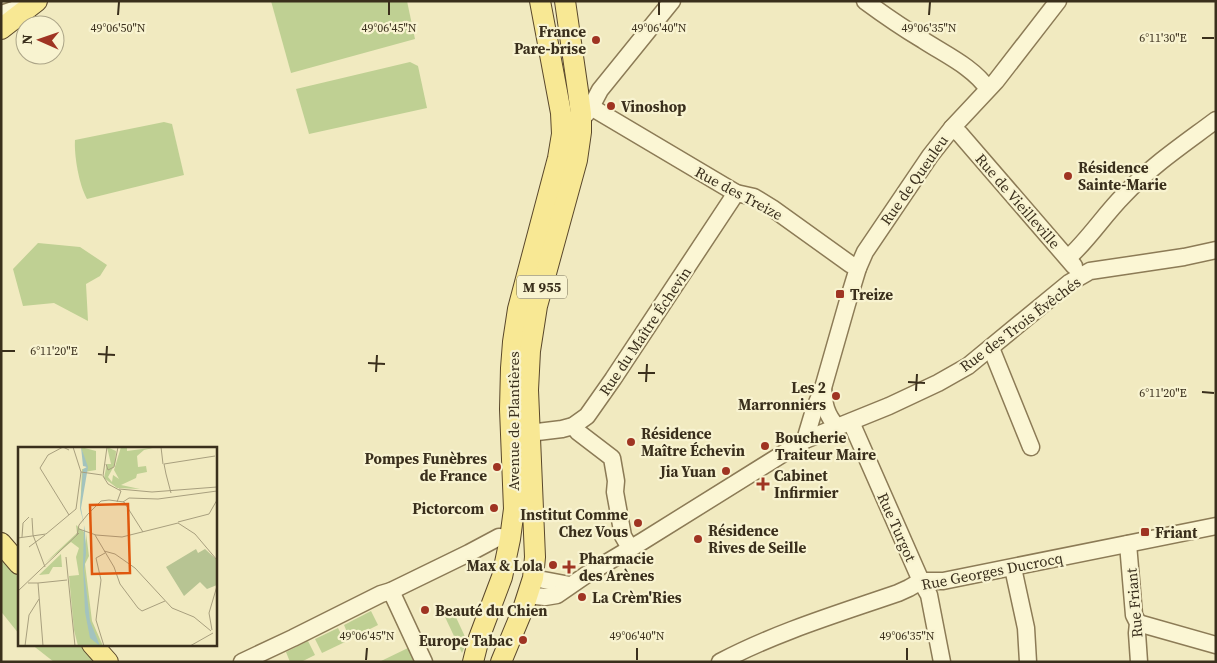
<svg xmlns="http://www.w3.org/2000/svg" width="1217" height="663" font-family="'Source Serif 4',serif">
	<rect width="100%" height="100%" fill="#f1eac0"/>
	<!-- green -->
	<g fill="#bfd093">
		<path d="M271,1H407L415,39L291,73Z"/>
		<path d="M410,62L418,66L427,108L309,134L296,89Z"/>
		<path d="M164,122L172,124L184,175L87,199C79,185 74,156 75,140Z"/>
		<path d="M38,243L80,247L107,265L100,276L86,284L88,321L54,303L23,306L13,269Z"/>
		<path d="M1,557L19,578V634L3,614L1,612Z"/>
		<path d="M371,611L378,625L350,639L344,625Z"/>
		<path d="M454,613L467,641L462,653L445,617Z"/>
		<path d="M338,628L345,642L322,653L315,639Z"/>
		<path d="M308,641L315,655L301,662H290L286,652Z"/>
		<path d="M31,644H79L96,662H54Z"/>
		<path d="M408,648L414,662H379Z"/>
	</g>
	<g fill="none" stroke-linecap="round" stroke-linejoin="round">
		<defs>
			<g id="minor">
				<path d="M865,1C884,15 903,28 923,40C946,55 973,67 988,89"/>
				<path d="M1,14L28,5"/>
				<path d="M591,107L736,193L754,197L772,208L850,264L858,268"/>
				<path d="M583,114H586L591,107L600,90L672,1"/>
				<path d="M952,128L960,134L1074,266"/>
				<path d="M1068,258C1089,239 1104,215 1124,195C1151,166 1184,144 1216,120"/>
				<path d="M991,348L1031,447"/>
				<path d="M823,388C824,405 826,414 837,427"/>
				<path d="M851,422L921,581L929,595L942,662"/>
				<path d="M573,426L578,432L612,458L616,481L615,492L623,536L630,548"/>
				<path d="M529,433L562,429L573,426L587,416L613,379L736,193"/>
				<path d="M805,440L814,410L823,388L847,304L858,268L865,252L930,156L952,128L996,81L1058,1"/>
				<path d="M1128,544L1134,615L1138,623L1137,633L1139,662"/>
				<path d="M1013,568L1026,628L1028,662"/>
				<path d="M533,578L570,585"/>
				<path d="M391,591L424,662"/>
				<path d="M527,595L545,597L557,595L586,575L643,541L805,440L889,406L938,383L968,366L1069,283L1090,271L1184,257L1216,250"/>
				<path d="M1138,623L1216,645"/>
				<path d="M242,662L293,638L381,594L391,591L469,553L499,537L510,538"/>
				<path d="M720,662C777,632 837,614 898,593L909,588L921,581H943L1216,526"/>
			</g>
			<g id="major">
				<path d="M1,29L37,1"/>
				<path d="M1,543L19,564"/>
				<path d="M92,644L108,662"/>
				<path d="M473,662L479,638L502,577L510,539L514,509L510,409L511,368L513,342L518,309L558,158L562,134L561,113L540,1"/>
				<path d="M501,662L523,609L533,578L535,557L528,390L530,351L537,306L577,160L581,132V114L578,91L565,1"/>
			</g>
		</defs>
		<!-- minor casing -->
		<use href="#minor" stroke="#8c7b56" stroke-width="19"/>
		<!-- major casing -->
		<use href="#major" stroke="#59472b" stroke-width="22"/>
		<!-- minor -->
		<use href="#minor" stroke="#fbf6d4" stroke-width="16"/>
		<!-- major -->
		<use href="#major" stroke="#f8e894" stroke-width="20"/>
	</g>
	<!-- ticks -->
	<path fill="none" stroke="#3a2f1c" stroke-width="2" d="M118,15L119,2M389,15V2M659,15V2M929,15L930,2M1202,38H1214M2,351H15M98,354L115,355M106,363L107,346M368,363L385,364M376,372L377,355M638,373H655M646,382L647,364M908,382L925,383M916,391L917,374M1202,392L1214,393M366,660L367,648M637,660V648M907,660V648"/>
	<!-- markers -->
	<g fill="#9f3422" stroke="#f8f3d0" stroke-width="2">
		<circle cx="596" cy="40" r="5"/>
		<circle cx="611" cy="106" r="5"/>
		<circle cx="1068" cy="176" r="5"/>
		<rect x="835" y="289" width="10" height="10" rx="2.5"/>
		<circle cx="836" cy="396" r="5"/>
		<circle cx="631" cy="442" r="5"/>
		<circle cx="765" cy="446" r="5"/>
		<circle cx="497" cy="467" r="5"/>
		<circle cx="726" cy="471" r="5"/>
		<path d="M760.5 476.5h5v5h5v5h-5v5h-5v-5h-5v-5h5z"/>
		<circle cx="494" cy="508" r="5"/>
		<circle cx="638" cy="523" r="5"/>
		<rect x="1140" y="527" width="10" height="10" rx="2.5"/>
		<circle cx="698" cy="539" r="5"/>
		<circle cx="553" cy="565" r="5"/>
		<path d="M566.5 559.5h5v5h5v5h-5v5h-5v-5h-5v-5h5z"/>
		<circle cx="582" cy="597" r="5"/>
		<circle cx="425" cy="610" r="5"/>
		<circle cx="523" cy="640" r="5"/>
	</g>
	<g text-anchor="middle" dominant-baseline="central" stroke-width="4.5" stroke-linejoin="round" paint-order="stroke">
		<!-- shield labels -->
		<rect fill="#f8f3d0" stroke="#736a52" stroke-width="1" x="517" y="275.5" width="50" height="23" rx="4"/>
		<g font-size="14" font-weight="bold" fill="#3a2f1c">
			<text x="542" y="287">M 955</text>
		</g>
		<!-- poi labels -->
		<g font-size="15" font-weight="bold" fill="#3a2f1c" stroke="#f8f3d0" text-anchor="start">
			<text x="586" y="31" text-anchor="end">France<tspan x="586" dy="17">Pare-brise</tspan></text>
			<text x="621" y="106">Vinoshop</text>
			<text x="1078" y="167">Résidence<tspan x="1078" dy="17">Sainte-Marie</tspan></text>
			<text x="850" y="294">Treize</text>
			<text x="826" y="387" text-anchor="end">Les 2<tspan x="826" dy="17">Marronniers</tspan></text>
			<text x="641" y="433">Résidence<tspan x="641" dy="17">Maître Échevin</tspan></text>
			<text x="775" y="437">Boucherie<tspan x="775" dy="17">Traiteur Maire</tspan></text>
			<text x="487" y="458" text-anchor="end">Pompes Funèbres<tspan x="487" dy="17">de France</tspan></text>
			<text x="716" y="471" text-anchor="end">Jia Yuan</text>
			<text x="774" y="475">Cabinet<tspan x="774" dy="17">Infirmier</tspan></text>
			<text x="484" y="508" text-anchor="end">Pictorcom</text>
			<text x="628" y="514" text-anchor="end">Institut Comme<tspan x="628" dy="17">Chez Vous</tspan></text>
			<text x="708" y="530">Résidence<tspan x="708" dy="17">Rives de Seille</tspan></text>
			<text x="1155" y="532">Friant</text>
			<text x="579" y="558">Pharmacie<tspan x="579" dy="17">des Arènes</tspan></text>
			<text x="543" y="565" text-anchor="end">Max &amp; Lola</text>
			<text x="592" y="597">La Crèm'Ries</text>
			<text x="435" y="610">Beauté du Chien</text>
			<text x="513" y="640" text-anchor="end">Europe Tabac</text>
		</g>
		<!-- street labels -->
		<g font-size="15" fill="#3a2f1c" stroke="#f8f3d0">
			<text transform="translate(914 180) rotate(-55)">Rue de Queuleu</text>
			<text transform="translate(739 193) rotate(28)">Rue des Treize</text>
			<text transform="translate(1018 201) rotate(49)">Rue de Vieilleville</text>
			<text transform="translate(1020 324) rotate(-37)">Rue des Trois Évêchés</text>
			<text transform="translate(645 331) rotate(-56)">Rue du Maître Échevin</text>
			<text transform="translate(513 421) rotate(-90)">Avenue de Plantières</text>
			<text transform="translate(897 527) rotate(66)">Rue Turgot</text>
			<text transform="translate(992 571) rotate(-11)">Rue Georges Ducrocq</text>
			<text transform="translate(1134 603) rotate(-95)">Rue Friant</text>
		</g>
	</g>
	<!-- overview -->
	<g transform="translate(18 447)">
		<rect width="199" height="199" fill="#f1eac0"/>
		<path d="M63,0L78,4V23L66,25L62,67L64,22H69ZM89,0L98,4L97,17L90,30L94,35L95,28L101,32L96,23L103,0H109V4L139,0L126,3L119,9L120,20L128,19L129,25L119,27L118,31L103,38L122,42L99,41L86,31L89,17H93ZM58,78L66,85L68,97V86L71,109L67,117L74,174L85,199H60L56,183L51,129L61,128L58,110L61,101L53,95L27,116L59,86ZM43,107L44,120H35L31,127L21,128Z" fill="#bfd093"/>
		<path d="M178,102L180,106L187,102L199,113V138L189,142L182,135L166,149L148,120Z" fill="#b7c493"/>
		<path d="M63,0L70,20L63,61L67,84L68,106L66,123L72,174L82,199L72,191L67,165L65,119L66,78L62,61L65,22L69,20L65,19Z" fill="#a3c3be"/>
		<path fill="none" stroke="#a89f7e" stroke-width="1" d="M89,0L85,29L90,37L103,44L99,55M143,0L145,17M88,17L90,23L96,20L100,0M63,25L84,28M148,27L146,17L197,9M148,27L153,46M101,42L134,45L199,40M105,55L111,51L140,52L199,44M51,68L22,21L30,8L45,0L51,3M14,71L15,88M160,75L191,67L199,53M61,82L78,88L104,90L160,76L177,87L199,113M15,88L27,120M59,88L61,78L70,67L83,54L91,53L106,55L125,85M77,88L96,120L102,137L120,161L124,164L147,154M4,90L5,76L11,70M0,91L28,87L58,62L63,25L55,0M11,100L27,88M86,104L97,107L117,121L154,161L176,170L193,184M48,110L57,199M10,136H20L25,199M20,136L49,133M0,144L61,86M194,183L191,166L199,139M7,199L11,168L21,152M86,199L78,173L83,133L78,111L87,106M172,199L195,186"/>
		<path fill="#df570d" fill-opacity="0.15" stroke="#df570d" stroke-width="2.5" d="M110,57L112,126L74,127L72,58Z"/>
		<rect width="199" height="199" fill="none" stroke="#3a2f1c" stroke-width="2.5"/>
	</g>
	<g font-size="12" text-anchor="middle" fill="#3a2f1c" stroke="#f8f3d0" stroke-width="4.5" stroke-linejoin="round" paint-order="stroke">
		<text x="118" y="32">49°06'50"N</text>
		<text x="389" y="32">49°06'45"N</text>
		<text x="659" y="32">49°06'40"N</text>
		<text x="929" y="32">49°06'35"N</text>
		<text x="1163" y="42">6°11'30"E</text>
		<text x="54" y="355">6°11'20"E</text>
		<text x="1163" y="397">6°11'20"E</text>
		<text x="367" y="640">49°06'45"N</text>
		<text x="637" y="640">49°06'40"N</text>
		<text x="907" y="640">49°06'35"N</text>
	</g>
	<!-- border -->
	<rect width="1217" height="663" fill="none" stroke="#3a2f1c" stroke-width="5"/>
	<!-- north arrow -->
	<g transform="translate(40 40) rotate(272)"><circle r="24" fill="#f8f3d0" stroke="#aca588"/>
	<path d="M0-4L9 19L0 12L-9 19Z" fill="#9f3422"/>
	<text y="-8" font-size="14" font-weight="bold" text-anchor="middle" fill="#3a2f1c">N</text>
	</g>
</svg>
